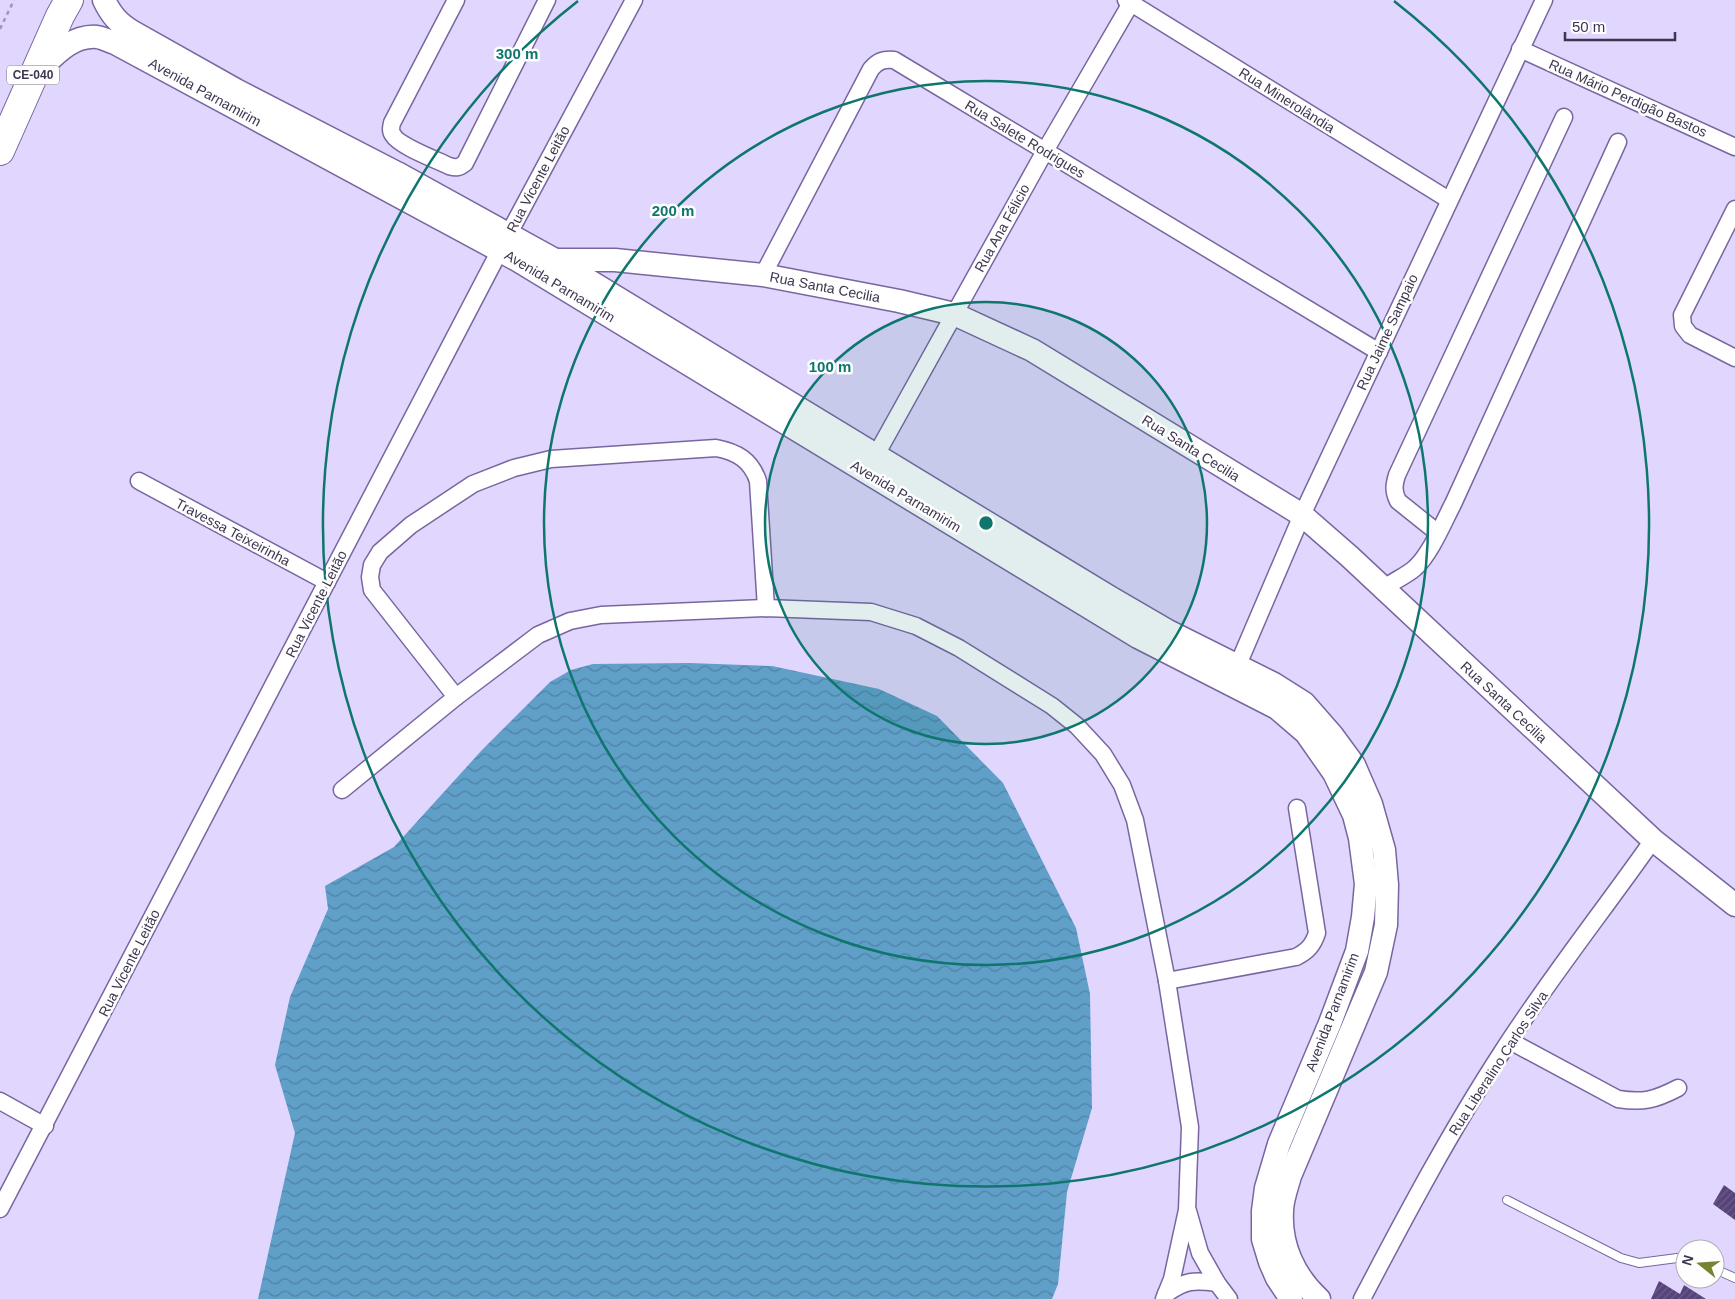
<svg xmlns="http://www.w3.org/2000/svg" width="1735" height="1299" font-family="Arial,sans-serif">
	<defs>
		<pattern id="water-waves" width="16" height="10" patternUnits="userSpaceOnUse" patternTransform="scale(1.25)"><rect width="16" height="10" fill="#5f9fc8"/><path d="M0 5q4-4 8 0t8 0" fill="none" stroke="#5082a5"/></pattern>
		<pattern id="building-hatch" width="6" height="6" patternUnits="userSpaceOnUse" patternTransform="scale(1.25)"><rect width="6" height="6" fill="#56437a"/><path d="M-1 1l2-2M0 6l6-6M5 7l2-2" fill="none" stroke="#6c5d8a"/></pattern>
	</defs>
	<rect width="100%" height="100%" fill="#e1d6fd"/>
	<!-- water -->
	<path fill="url(#water-waves)" d="M689,663L772,666L879,689L937,716L1003,783L1076,928L1090,994L1092,1108L1067,1192L1058,1284L1052,1299H258L295,1133L275,1065L290,997L328,909L325,886L394,847L482,750L550,682L571,670L593,664Z"/>
	<!-- building -->
	<g fill="url(#building-hatch)">
		<path d="M1724,1185L1735,1193V1220L1713,1204Z"/>
		<path d="M1659,1281L1680,1294L1684,1285L1706,1299H1651Z"/>
	</g>
	<g fill="none" stroke-linecap="round" stroke-linejoin="round">
		<defs>
			<g id="lane">
				<path d="M1507,1200L1621,1258L1639,1263L1685,1257"/>
				<path d="M1715,1269L1735,1278"/>
			</g>
			<g id="street">
				<path d="M456,0L392,123C391,127 390,131 393,135C399,146 437,160 449,166C456,168 459,168 465,163L547,0"/>
				<path d="M1126,0L1449,200"/>
				<path d="M1520,49L1735,147"/>
				<path d="M1735,209L1682,315L1683,326L1690,335L1735,358"/>
				<path d="M763,275L871,69C878,61 883,59 894,60L1379,352"/>
				<path d="M876,455L1045,151L1131,3"/>
				<path d="M139,481L327,582"/>
				<path d="M1438,533L1398,501C1393,491 1394,485 1397,475L1564,117"/>
				<path d="M1383,589C1393,581 1406,576 1415,568C1431,553 1443,523 1453,504L1618,142"/>
				<path d="M1237,667L1302,515L1544,0"/>
				<path d="M456,697L372,590L370,577L372,565L380,552L411,525L473,484L514,468L551,459L716,448C737,452 751,460 758,481L766,608"/>
				<path d="M342,790L456,697L538,635L570,621L601,615L766,608L871,612L916,626L959,648L1052,706L1077,726L1103,754L1122,785L1135,820L1167,981L1190,1127L1187,1210L1172,1279L1164,1299"/>
				<path d="M1167,981L1296,957C1308,951 1313,945 1317,933L1297,808"/>
				<path d="M1510,1041L1618,1099C1643,1103 1655,1100 1678,1088"/>
				<path d="M0,1101L45,1126"/>
				<path d="M0,1209L500,250L634,0"/>
				<path d="M1188,1211L1200,1253L1217,1283L1229,1299"/>
				<path d="M1166,1294C1185,1280 1194,1280 1217,1283"/>
				<path d="M1362,1299C1406,1215 1450,1132 1502,1052C1549,979 1603,911 1653,840"/>
			</g>
			<g id="secondary">
				<path d="M104,0C111,15 119,24 133,32L236,90L397,173L555,260L1111,598L1168,631L1274,684L1304,703L1332,735L1354,765L1371,804L1384,850L1387,885L1386,925L1376,972L1290,1176C1287,1187 1282,1200 1282,1211C1280,1245 1294,1276 1319,1299"/>
				<path d="M37,72C54,56 71,35 97,37C103,38 109,41 115,43L519,261L1138,637L1277,708L1306,733L1334,773L1354,815L1360,838L1366,884L1363,917L1357,951L1330,1023L1279,1144L1266,1188L1263,1211V1239L1270,1262L1277,1278L1291,1299"/>
				<path d="M555,260H615L763,275L899,301L954,314L1032,350L1302,515L1349,556L1653,840L1735,905"/>
			</g>
			<path id="highway" d="M0,151L60,16L69,0"/>
		</defs>
		<!-- lane casing -->
		<use href="#lane" stroke="#7966a0" stroke-width="10"/>
		<!-- street casing -->
		<use href="#street" stroke="#7966a0" stroke-width="19"/>
		<!-- secondary casing -->
		<use href="#secondary" stroke="#7966a0" stroke-width="25"/>
		<!-- highway casing -->
		<use href="#highway" stroke="#7966a0" stroke-width="30"/>
		<!-- path -->
		<path stroke="#a096b8" stroke-width="2.5" stroke-dasharray="4 4" stroke-linecap="butt" d="M0,29L14,0"/>
		<!-- lane -->
		<use href="#lane" stroke="#fff" stroke-width="8"/>
		<!-- street -->
		<use href="#street" stroke="#fff" stroke-width="16"/>
		<!-- secondary -->
		<use href="#secondary" stroke="#fff" stroke-width="22"/>
		<!-- highway -->
		<use href="#highway" stroke="#fff" stroke-width="28"/>
	</g>
	<!-- distance rings -->
	<circle cx="986" cy="523" r="221" fill="#0f766e" fill-opacity=".12"/>
	<g fill="none" stroke="#0f766e" stroke-width="2.5">
		<circle cx="986" cy="523" r="221"/>
		<circle cx="986" cy="523" r="442"/>
		<path d="M1394 1A663 663 0 1 1 578 1"/>
	</g>
	<g text-anchor="middle" dominant-baseline="central" stroke-width="5" stroke-linejoin="round" paint-order="stroke">
		<!-- shield labels -->
		<rect fill="#fefefe" stroke="#787284" stroke-width="1" x="7" y="65.5" width="52" height="19" rx="4"/>
		<g font-size="12" font-weight="bold" fill="#3e3650">
			<text x="33" y="75">CE-040</text>
		</g>
		<!-- street labels -->
		<g font-size="14" fill="#3e3650" stroke="#fefefe">
			<text transform="translate(205 92) rotate(29)">Avenida Parnamirim</text>
			<text transform="translate(1628 98) rotate(24)">Rua Mário Perdigão Bastos</text>
			<text transform="translate(1287 100) rotate(32)">Rua Minerolândia</text>
			<text transform="translate(1025 139) rotate(31)">Rua Salete Rodrigues</text>
			<text transform="translate(538 179) rotate(-62)">Rua Vicente Leitão</text>
			<text transform="translate(1002 228) rotate(-61)">Rua Ana Félicio</text>
			<text transform="translate(560 286) rotate(31)">Avenida Parnamirim</text>
			<text transform="translate(825 287) rotate(11)">Rua Santa Cecilia</text>
			<text transform="translate(1387 332) rotate(-65)">Rua Jaime Sampaio</text>
			<text transform="translate(1191 448) rotate(32)">Rua Santa Cecilia</text>
			<text transform="translate(906 496) rotate(31)">Avenida Parnamirim</text>
			<text transform="translate(233 532) rotate(28)">Travessa Teixeirinha</text>
			<text transform="translate(316 604) rotate(-63)">Rua Vicente Leitão</text>
			<text transform="translate(1504 702) rotate(43)">Rua Santa Cecilia</text>
			<text transform="translate(129 963) rotate(-63)">Rua Vicente Leitão</text>
			<text transform="translate(1332 1012) rotate(-69)">Avenida Parnamirim</text>
			<text transform="translate(1498 1063) rotate(-57)">Rua Liberalino Carlos Silva</text>
		</g>
	</g>
	<circle cx="986" cy="523" r="8" fill="#0f766e" stroke="#fefefe" stroke-width="2.5"/>
	<g font-size="15" text-anchor="middle" font-weight="bold" fill="#0f766e" stroke="#fefefe" stroke-width="5" stroke-linejoin="round" paint-order="stroke">
		<text x="517" y="59">300 m</text>
		<text x="673" y="216">200 m</text>
		<text x="830" y="372">100 m</text>
	</g>
	<!-- north arrow -->
	<g transform="translate(1700 1264) rotate(287)"><circle r="24" fill="#fefefe" stroke="#b1aeb8"/>
	<path d="M0-4L9 19L0 12L-9 19Z" fill="#758332"/>
	<text y="-8" font-size="14" font-weight="bold" text-anchor="middle" fill="#3e3650">N</text>
	</g>
	<!-- scale -->
	<path d="M1565 32v8h110v-8" fill="none" stroke="#3e3650" stroke-width="2.5"/>
	<text x="1572" y="32" font-size="15" fill="#3e3650" stroke="#fefefe" stroke-width="4" paint-order="stroke">50 m</text>
</svg>
